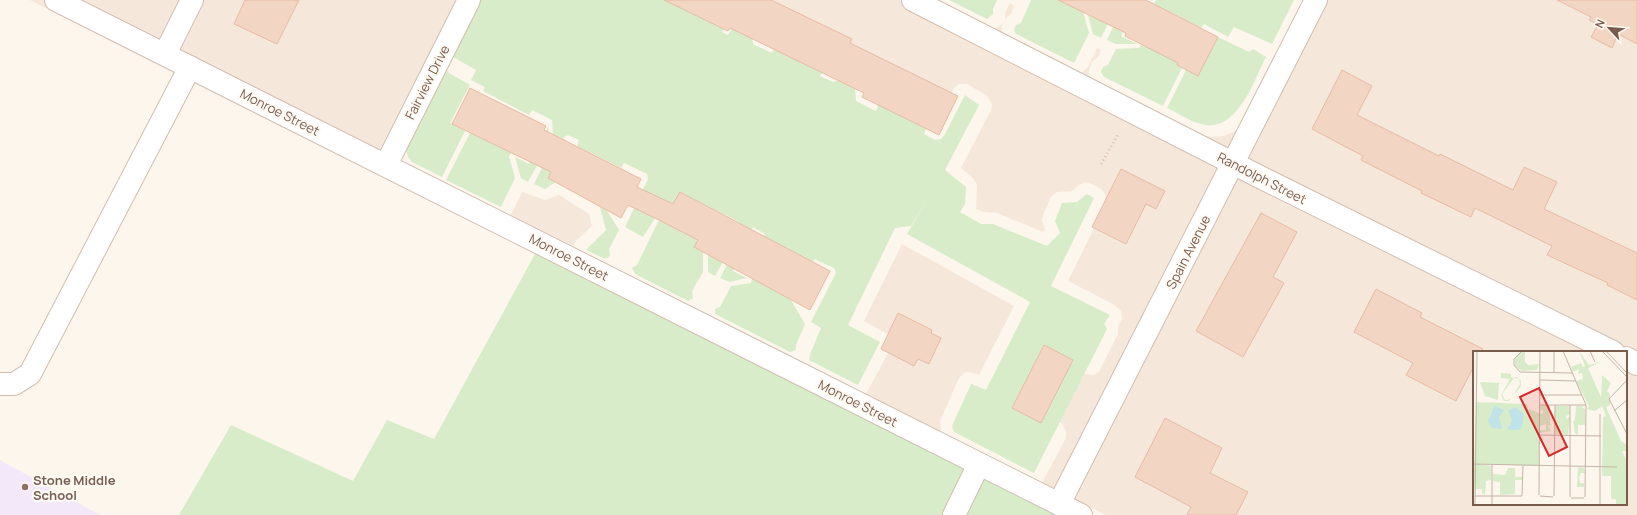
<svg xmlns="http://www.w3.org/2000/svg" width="1637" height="515" font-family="Manrope,sans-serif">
	<rect width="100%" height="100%" fill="#fdf6ec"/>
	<!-- residential -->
	<g fill="#f5e8da" fill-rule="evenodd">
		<path d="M30,0H463L397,162L504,218L511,215L522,192L545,200L559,195L589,214L592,226L576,241L573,246L546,233L538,231L524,247Z"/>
		<path d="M690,0H924L994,29L1001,25L1005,19V13L1010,3L1014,6L1011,14L1004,20L1001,28L1005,38L1080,74L1088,67L1097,48L1101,50L1098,57L1092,62L1089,70V73L1093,83L1199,135L1211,137L1224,136L1235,131L1242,125L1309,0H1637V515H1106L1042,483L1066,438V431L1062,424L1048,414L1072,372L1093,375L1099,372L1118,334V326L1122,319L1121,311L1115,305L1068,281L1106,204L1105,194L1101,189L1094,185L1086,182L1079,185L1072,191L1057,192L1051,197L1043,215L1042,221L1045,230L1043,232L997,213L983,212L976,209L977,185L973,178L961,168L991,110L992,104L986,95L967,84H959L953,89L937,123ZM1474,352H1626V504H1474Z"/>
		<path d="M902,244L1014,306L979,375L968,372L964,373L959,378L940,421L941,432L866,394L893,344L889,335L864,321Z"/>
	</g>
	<!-- education -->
	<path fill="#f3e8fa" d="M0,460L100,515H0Z"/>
	<!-- green -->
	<g fill="#d8ecc9" fill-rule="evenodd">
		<path d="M477,0H664L724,29L722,32L728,35L736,21L750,16L753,44L772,53L774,49L822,73L820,76L833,82L854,76L856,101L876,111L878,105L926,129L924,134L935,140L941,139L945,134L965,95L979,105L945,170L966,187L965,204L960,212L981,224H993L1047,246L1060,233L1055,221L1062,203L1077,202L1087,194L1094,198L1051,286L1110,315L1104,324L1107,329L1034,473L954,432L952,426L971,384L986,390L1030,302L907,234L928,198L911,226L895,228L848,325L880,342L858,385L809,360L810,354L821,328L811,322L836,273L834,268L814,259L813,262L764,237L765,234L753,227L743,247L744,249L733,271L747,278L730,282L720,278L737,245L735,233L739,222L680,192L673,204L666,201L643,237L625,227L648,179L647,174L624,163L621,168L577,146L579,140L568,135L563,138L567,141L548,178L556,182L545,189L534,184L556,139L553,138L552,120L532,110L529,115L483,91L485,87L471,80L476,70L453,57L450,54ZM1043,346L1072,360L1041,423L1012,408Z"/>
		<path d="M949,0H997L993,9V14L987,19Z"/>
		<path d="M1031,0H1072L1083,12L1089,33L1074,63L1016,34L1014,30L1016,25L1021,23Z"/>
		<path d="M1103,0L1115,9L1101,38L1093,34L1088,15L1094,18Z"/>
		<path d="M1156,0H1294L1272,44L1234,27L1228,37L1204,24L1201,28L1154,4Z"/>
		<path d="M1139,2L1121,36L1137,44H1115L1107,40L1120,12Z"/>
		<path d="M1218,37L1249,52L1253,49L1266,57C1253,82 1237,134 1201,124C1189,121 1178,113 1167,108L1186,70L1198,76Z"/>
		<path d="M1148,42L1180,58L1177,65L1182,68L1163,106L1104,77L1101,72L1103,67L1108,65L1116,49L1139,48L1141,45L1145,47Z"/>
		<path d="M446,70L449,73L470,85L450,123L465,131L442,177L412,162L408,157L405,145Z"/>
		<path d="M548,127L550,142L528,182L521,178L515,157L529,164Z"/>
		<path d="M475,130L508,146L506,150L511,153L509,156L515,178L501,207L446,180L470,133L473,134Z"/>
		<path d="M600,207L607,211L619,230L609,249L610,255L608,258H603L586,250L606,230Z"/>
		<path d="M659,220L698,240L695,247L703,251V272L692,291L693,298L688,301L635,274L632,268L637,265Z"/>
		<path d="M541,243L1081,515H179L231,425L353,481L387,420L434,439Z"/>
		<path d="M730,249L715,276L708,272V254Z"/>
		<path d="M752,278L792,292L789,299L791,300L805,324L796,345V350L790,352L715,314V309L720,307L731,286L751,283Z"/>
	</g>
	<!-- building -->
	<g fill="#f3d5c3" stroke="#e6bba3">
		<path d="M245,0H299L277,44L234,24Z"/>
		<path d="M664,0H771L852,39L850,43L958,96L939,135L862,97L864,93L730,28L728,31Z"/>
		<path d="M1058,0H1146L1218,37L1198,76L1177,65L1178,63L1125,36L1126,33Z"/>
		<path d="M1557,0H1637V44L1618,34L1612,48L1591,37L1598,25L1589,20L1591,17Z"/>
		<path d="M1342,70L1372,86L1357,115L1439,156L1440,154L1513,190L1524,167L1557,182L1544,209L1637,253V300L1607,285L1608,283L1547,255L1552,246L1475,208L1471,217L1421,193L1422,191L1361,160L1363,156L1312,129Z"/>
		<path d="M470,88L546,126L544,130L641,179L637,187L673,204L680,192L830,271L810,310L694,247L698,240L659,220L628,205L621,218L548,178L551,172L452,124Z"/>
		<path d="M1121,169L1165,191L1156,209L1146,204L1126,244L1092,227Z"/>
		<path d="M1261,213L1297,232L1273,277L1284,283L1243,357L1196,331Z"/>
		<path d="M1376,289L1422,313L1420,317L1483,349L1481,352H1474V366L1456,401L1406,375L1413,363L1354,332Z"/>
		<path d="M898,313L932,330L931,333L941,338L929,364L918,359L914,366L881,349Z"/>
		<path d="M1044,345L1073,360L1041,423L1012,408Z"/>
		<path d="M1165,418L1222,448L1210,473L1248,492L1236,515H1187L1191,507L1135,477Z"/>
	</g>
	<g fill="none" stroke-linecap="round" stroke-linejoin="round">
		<defs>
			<g id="minor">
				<path d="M56,0L1081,515"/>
				<path d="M913,0L1260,177L1613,352"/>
				<path d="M165,54L192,0"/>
				<path d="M386,165L469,0"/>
				<path d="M1626,358L1637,364"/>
				<path d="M0,384H14L30,374L190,67"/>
				<path d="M1059,504L1316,0"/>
				<path d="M954,515L979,464"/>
			</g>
		</defs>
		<!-- minor casing -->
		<use href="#minor" stroke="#d1beb0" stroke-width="24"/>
		<!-- path -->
		<path stroke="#d9b8a5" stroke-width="2.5" stroke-dasharray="1 3" stroke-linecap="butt" d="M1101,164L1119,133"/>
		<!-- minor -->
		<use href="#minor" stroke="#fff" stroke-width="22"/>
	</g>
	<!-- markers -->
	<circle fill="#8d6e63" stroke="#fffaf3" stroke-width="1.5" cx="25" cy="487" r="4"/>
	<g text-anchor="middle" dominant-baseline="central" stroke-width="4" stroke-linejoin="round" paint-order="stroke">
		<!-- street labels -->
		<g font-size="13" fill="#7a5c4d" stroke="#fffaf3">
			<text transform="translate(427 82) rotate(-63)">Fairview Drive</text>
			<text transform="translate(280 112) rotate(27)">Monroe Street</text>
			<text transform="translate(1262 178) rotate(27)">Randolph Street</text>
			<text transform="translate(1188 252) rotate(-63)">Spain Avenue</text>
			<text transform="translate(569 257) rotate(27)">Monroe Street</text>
			<text transform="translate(858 403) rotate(27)">Monroe Street</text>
		</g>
		<!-- education labels -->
		<g font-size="13" font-weight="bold" fill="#785e54" stroke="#fffaf3" text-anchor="start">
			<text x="33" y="480">Stone Middle<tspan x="33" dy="15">School</tspan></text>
		</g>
	</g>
	<!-- overview -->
	<g transform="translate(1473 351)">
		<rect width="154" height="154" fill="#fdf6ec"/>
		<path d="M50,0H52V11L55,14L66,13L64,19L49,20L42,15V7ZM106,0L116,14L129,10L115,17L128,46L129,24L138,32L134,40L137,43V54L133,56L148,90L154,94V100H149L154,110V154H143V148H138V125H129L130,66L133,65L129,55L122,60L114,58L116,55L103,30L110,28L109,22L105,23L106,18L100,21L98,16L108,12L110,16L112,15ZM28,22L38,23V27L44,26L48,30V35L36,50H31L28,44L37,28L28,27ZM41,27L46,28L47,33L38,48L32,49L29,43ZM7,31L26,32L25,49L12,45ZM3,51L54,53L55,58L69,63L71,60L67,59V54H77V73H79L75,75L78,80L67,82V79H73V73L67,75L66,72V115L5,113L18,115V129L13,130L12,143H9V138H3L2,132L0,154ZM82,55H96L97,63L93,65L94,68L97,65L95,84L82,83ZM103,55H112L108,56L112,58V74H105V84L102,82L100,70L102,69ZM105,116L111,117L112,122H108L106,126L107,132H111V136H104ZM35,117H42V126H50V129H42V143L27,144V131L20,130V123L32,124Z" fill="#d8ecc9" fill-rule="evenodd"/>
		<path d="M22,55L31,59L26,66L29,78L19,77L15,70ZM42,56L51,63L49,76L45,79H37L34,77L38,73L39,68L35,60Z" fill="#bfe3e8"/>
		<path fill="none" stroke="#c5b3a7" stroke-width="1" d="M49,0L41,8V14L47,21L99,22M90,0L113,54L112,146M117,0L122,11M129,0L154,26M133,0L154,22M81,21V0M67,29L103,30M154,29L136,48L154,83M67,44H109M66,54H113M141,60L154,49M127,63V154M66,84L128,85M0,113L144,116M66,144L67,0M2,145H49L50,115M67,145L80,146M81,145L82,54M97,146V54M98,147H111M2,154L4,0M19,154V114"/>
		<path fill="#d62828" fill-opacity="0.15" stroke="#d62828" stroke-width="2" d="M66,37L94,96L76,105L47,46Z"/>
		<rect width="154" height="154" fill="none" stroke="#7a5c4d" stroke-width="2"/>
	</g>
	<!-- north arrow -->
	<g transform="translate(1609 28) rotate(296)" stroke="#fffaf3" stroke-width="3" paint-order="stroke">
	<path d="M0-3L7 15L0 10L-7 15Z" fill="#7a5c4d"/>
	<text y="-6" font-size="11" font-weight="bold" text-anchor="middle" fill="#7a5c4d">N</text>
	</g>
</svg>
